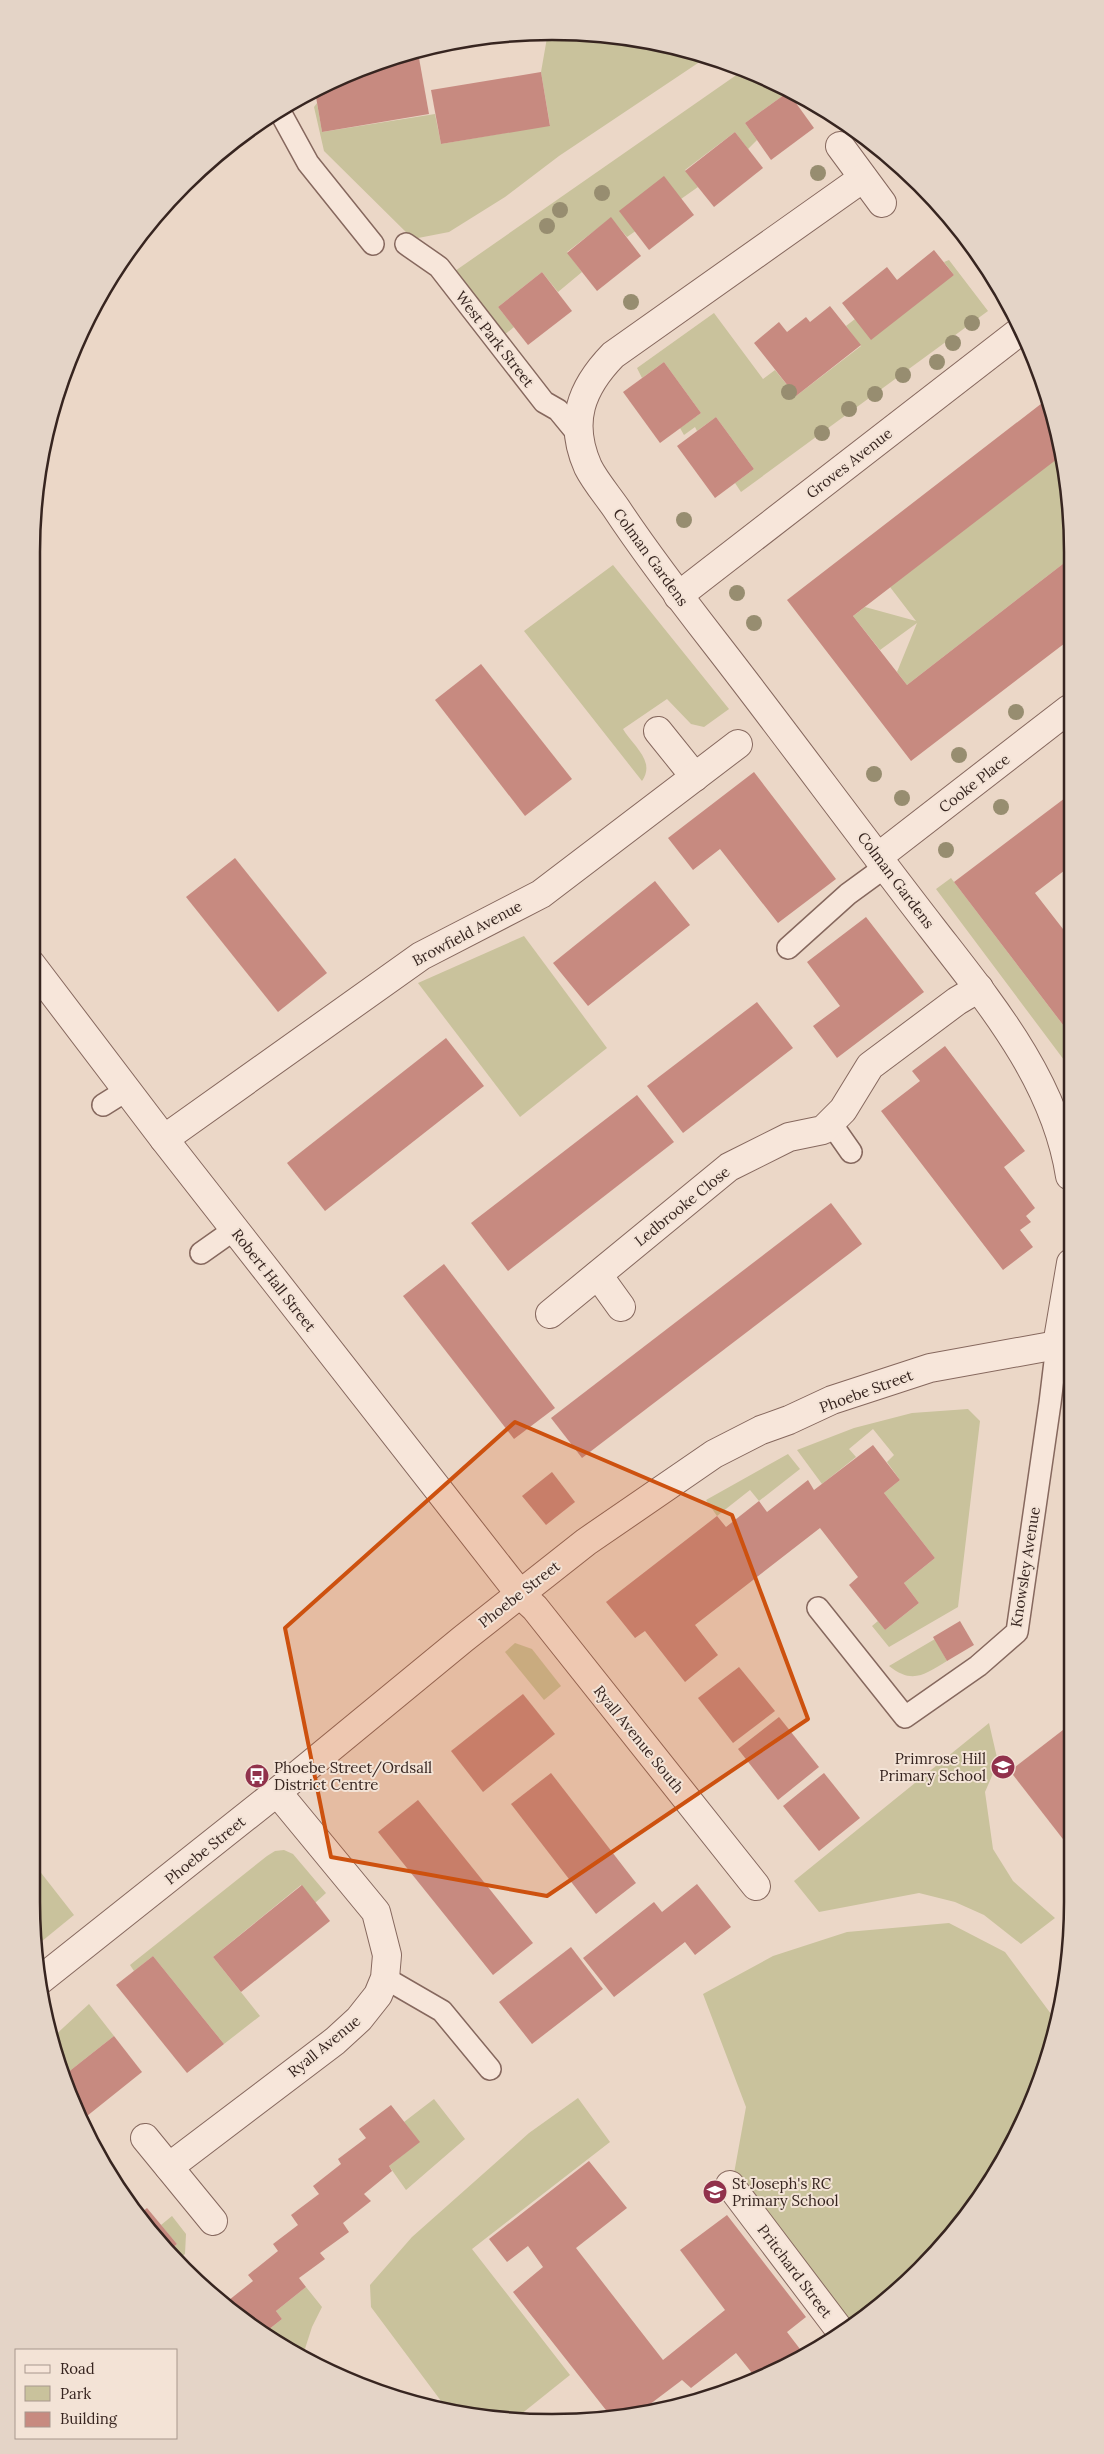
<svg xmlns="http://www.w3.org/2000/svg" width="1104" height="2454" font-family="Lora,serif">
	<rect width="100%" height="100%" fill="#ebd7c7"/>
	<!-- green -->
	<g fill="#c9c29c">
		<path d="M548,32L653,41L707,57L559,156L505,197L449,232L413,239L324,151L314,107L317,103L322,132L435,114L441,144L550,125L541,72Z"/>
		<path d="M745,69L788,92L745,123L757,140L748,149L735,132L685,170L698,187L627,237L611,218L567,252L582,272L558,292L542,272L498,307L514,327L503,336L455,271Z"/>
		<path d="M949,260L988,311L741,492L735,483L754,469L716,417L697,431L695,427L684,435L680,428L701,413L664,362L642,378L637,368L714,313L763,379L775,370L796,396L861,346L846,326L855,319L954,275L944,262Z"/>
		<path d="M1061,455L1068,484V560L907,685L897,672L917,623L880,650L853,616L865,607L916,621L890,587Z"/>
		<path d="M613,565L729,709L704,727L691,724L667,699L623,729C633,746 656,761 642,781L524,631Z"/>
		<path d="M951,878L1070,1034V1074L1064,1060L936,889Z"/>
		<path d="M524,936L607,1048L520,1117L418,983Z"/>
		<path d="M968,1409L980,1421L958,1607L889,1647L872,1626L878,1621L885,1630L919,1603L904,1583L935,1558L884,1493L900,1480L887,1462L894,1455L873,1429L849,1449L856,1457L822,1484L797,1450L854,1428L912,1413Z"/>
		<path d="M788,1454L800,1469L759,1501L750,1490L717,1516L706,1500Z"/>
		<path d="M935,1639L947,1661C925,1674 913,1685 889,1666Z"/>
		<path d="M515,1643L532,1649L561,1686L544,1700L505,1652Z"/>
		<path d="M989,1723L998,1762L985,1792L993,1849L1013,1881L1055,1918L1021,1944L984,1915L955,1902L919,1893L819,1912L794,1881Z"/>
		<path d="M284,1850L293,1854L326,1893L315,1903L301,1885L213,1957L260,2016L224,2044L153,1956L134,1971L130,1965L267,1856L275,1851Z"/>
		<path d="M31,1860L74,1915L36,1946L31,1902Z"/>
		<path d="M949,1923L1005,1952L1057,2022C1049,2048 1043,2076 1033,2102C998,2187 926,2277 849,2328L733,2179L746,2107L703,1994L773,1956L847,1932Z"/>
		<path d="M89,2004L114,2036L62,2077L51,2039Z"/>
		<path d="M578,2098L610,2142L472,2249L570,2375L515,2419L450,2413L371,2307L370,2285L412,2237L529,2133Z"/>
		<path d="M434,2099L465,2139L406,2190L389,2166L419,2142L404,2122Z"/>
		<path d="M172,2216L186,2234L185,2254L177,2260L168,2252L177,2244L161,2225Z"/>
		<path d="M306,2287L322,2307L312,2327L302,2358L263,2334L282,2319L276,2311Z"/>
	</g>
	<!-- building -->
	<g fill="#c78a80">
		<path d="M419,58L429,114L322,132L315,91L352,71L369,66Z"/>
		<path d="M541,72L550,126L441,144L431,90Z"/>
		<path d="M788,92L814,128L771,160L745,123Z"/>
		<path d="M735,132L763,168L714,207L685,171Z"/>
		<path d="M664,176L694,215L649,250L619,211Z"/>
		<path d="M611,217L641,256L597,291L567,253Z"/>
		<path d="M934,250L954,275L871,340L842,303L887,267L897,280Z"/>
		<path d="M542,272L572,311L528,345L498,307Z"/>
		<path d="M830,306L861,345L796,396L754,343L779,322L787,332L806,317L810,322Z"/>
		<path d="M664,362L701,413L660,443L623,392Z"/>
		<path d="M1046,400L1061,456L853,616L907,685L1068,560L1069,640L911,761L787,600Z"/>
		<path d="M716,417L754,469L715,498L677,446Z"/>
		<path d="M481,664L572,779L525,816L435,700Z"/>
		<path d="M754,772L836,879L778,923L720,849L693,870L668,838Z"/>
		<path d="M1069,795V867L1035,893L1070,938V1034L954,882Z"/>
		<path d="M235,858L327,973L278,1012L186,897Z"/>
		<path d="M655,881L690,925L588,1006L553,963Z"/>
		<path d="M866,917L924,992L837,1058L813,1026L840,1006L807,962Z"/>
		<path d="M757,1002L793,1048L683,1133L647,1086Z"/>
		<path d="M446,1038L484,1086L325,1211L287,1163Z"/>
		<path d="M945,1046L1025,1151L1004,1167L1035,1208L1026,1216L1031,1222L1020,1230L1033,1247L1003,1270L881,1111L920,1081L912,1071Z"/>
		<path d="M637,1095L674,1142L508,1271L471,1223Z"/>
		<path d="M831,1203L862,1244L582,1458L551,1418Z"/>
		<path d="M444,1264L555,1408L514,1439L403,1296Z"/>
		<path d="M873,1445L900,1480L884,1493L935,1558L904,1583L919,1603L885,1630L849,1585L858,1577L820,1528L695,1625L718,1655L685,1682L645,1631L635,1638L606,1602L717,1516L726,1527L759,1501L767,1512L808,1480L814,1490Z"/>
		<path d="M552,1472L575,1502L546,1525L522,1496Z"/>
		<path d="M960,1621L974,1645L947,1661L933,1637Z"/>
		<path d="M739,1667L775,1711L733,1743L698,1698Z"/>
		<path d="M523,1694L555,1734L483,1792L451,1751Z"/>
		<path d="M779,1717L819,1767L778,1800L738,1749Z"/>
		<path d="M1072,1723L1073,1852L1010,1771Z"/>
		<path d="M551,1773L636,1883L596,1914L511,1804Z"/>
		<path d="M824,1773L860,1818L819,1851L783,1806Z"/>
		<path d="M418,1800L533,1943L493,1975L378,1832Z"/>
		<path d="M697,1884L731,1927L695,1955L685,1942L614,1997L583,1958L654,1902L662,1912Z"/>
		<path d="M302,1885L330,1921L241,1992L213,1957Z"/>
		<path d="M571,1947L603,1989L532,2044L499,2002Z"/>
		<path d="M153,1956L224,2044L187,2073L116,1985Z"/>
		<path d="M114,2036L142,2072L82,2120L62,2077Z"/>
		<path d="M391,2105L420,2142L389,2166L392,2171L364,2194L371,2201L343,2223L349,2232L320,2253L325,2259L299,2278L306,2287L276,2311L282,2319L263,2334L235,2315L224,2304L253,2281L248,2275L278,2251L273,2244L298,2225L291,2215L319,2194L313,2186L341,2164L338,2159L366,2138L359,2129Z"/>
		<path d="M589,2161L627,2208L576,2248L663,2360L725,2310L680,2250L727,2215L806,2317L787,2332L803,2353L790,2363L756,2378L736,2353L691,2388L682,2380L637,2414L613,2419L513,2292L543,2267L528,2246L507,2262L489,2239Z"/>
		<path d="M147,2208L177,2244L168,2252L138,2215Z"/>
	</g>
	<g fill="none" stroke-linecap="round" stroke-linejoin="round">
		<defs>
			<g id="service">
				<path d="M279,110L308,163L373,244"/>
				<path d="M406,244L439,267L544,402L558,410L581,438"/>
				<path d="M788,948L848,894L885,867"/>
				<path d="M103,1105L127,1090"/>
				<path d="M830,1122L851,1152"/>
				<path d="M201,1253L235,1229"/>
				<path d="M818,1608L905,1717L978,1666L1017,1632L1050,1403L1057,1345"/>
				<path d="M385,1978L442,2011L490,2069"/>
			</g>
			<g id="minor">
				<path d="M840,146L882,203"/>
				<path d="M863,178L613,355C581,388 568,422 588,467C595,481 607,495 616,508C647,555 681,599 716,644C789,738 859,834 932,928C990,1003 1055,1080 1070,1176"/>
				<path d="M678,596L1020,331"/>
				<path d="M658,731L695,777"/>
				<path d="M878,857L1069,709"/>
				<path d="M164,1139L421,956L541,894L738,744"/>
				<path d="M598,1275L621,1307"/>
				<path d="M550,1314L729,1167L789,1137L823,1130L843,1110L870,1066L957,1001L979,988"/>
				<path d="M1057,1345L1071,1263"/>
				<path d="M520,1594L535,1608L756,1886"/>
				<path d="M145,2138L213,2221"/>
				<path d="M169,2167L335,2041L359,2019L378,1995L385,1978L387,1955L376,1912L277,1792"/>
				<path d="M730,2185L842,2333"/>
			</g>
			<g id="tertiary">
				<path d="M31,964L164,1139L520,1594"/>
				<path d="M39,1981L277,1792L463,1639L586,1542L714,1454L761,1430L789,1420L832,1400L930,1368L1057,1345L1071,1348"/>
			</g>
		</defs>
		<!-- service casing -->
		<use href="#service" stroke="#86685e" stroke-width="24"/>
		<!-- minor casing -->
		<use href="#minor" stroke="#86685e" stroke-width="30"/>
		<!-- tertiary casing -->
		<use href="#tertiary" stroke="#86685e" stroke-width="30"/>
		<!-- service -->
		<use href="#service" stroke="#f7e6da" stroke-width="21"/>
		<!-- minor -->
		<use href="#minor" stroke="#f7e6da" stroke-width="28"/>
		<!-- tertiary -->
		<use href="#tertiary" stroke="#f7e6da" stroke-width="28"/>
	</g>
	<!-- trees -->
	<g fill="#978d70">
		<circle cx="818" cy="173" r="8"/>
		<circle cx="602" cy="193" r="8"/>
		<circle cx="560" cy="210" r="8"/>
		<circle cx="547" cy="226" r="8"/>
		<circle cx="631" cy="302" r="8"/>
		<circle cx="972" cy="323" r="8"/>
		<circle cx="953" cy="343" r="8"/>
		<circle cx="937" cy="362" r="8"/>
		<circle cx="903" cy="375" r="8"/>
		<circle cx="789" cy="392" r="8"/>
		<circle cx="875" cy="394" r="8"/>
		<circle cx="849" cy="409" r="8"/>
		<circle cx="822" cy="433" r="8"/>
		<circle cx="684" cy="520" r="8"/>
		<circle cx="737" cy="593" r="8"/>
		<circle cx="754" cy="623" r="8"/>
		<circle cx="1016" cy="712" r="8"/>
		<circle cx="959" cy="755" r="8"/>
		<circle cx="874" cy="774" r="8"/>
		<circle cx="902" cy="798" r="8"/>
		<circle cx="1001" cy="807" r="8"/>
		<circle cx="946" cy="850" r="8"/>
	</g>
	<!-- marked area -->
	<path fill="#cd510f" fill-opacity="0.2" stroke="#cd510f" stroke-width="4" stroke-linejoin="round" d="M515,1422L732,1515L808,1719L547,1896L331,1857L285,1628Z"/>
	<!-- icons -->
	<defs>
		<symbol id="school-disc" viewBox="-11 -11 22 22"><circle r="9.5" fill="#91324c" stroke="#f3e3d6"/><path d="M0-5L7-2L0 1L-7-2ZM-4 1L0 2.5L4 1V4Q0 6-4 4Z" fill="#fff"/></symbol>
		<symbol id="bus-disc" viewBox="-11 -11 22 22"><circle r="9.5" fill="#91324c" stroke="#f3e3d6"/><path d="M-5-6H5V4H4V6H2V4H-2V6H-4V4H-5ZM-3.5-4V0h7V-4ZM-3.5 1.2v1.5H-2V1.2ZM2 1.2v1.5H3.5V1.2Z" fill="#fff"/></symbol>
	</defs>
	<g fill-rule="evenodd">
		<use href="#school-disc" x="989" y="1753" width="28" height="28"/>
		<use href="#bus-disc" x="243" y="1762" width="28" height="28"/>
		<use href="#school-disc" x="701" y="2178" width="28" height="28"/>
	</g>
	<g text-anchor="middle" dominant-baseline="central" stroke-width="4" stroke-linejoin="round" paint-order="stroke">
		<!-- street labels -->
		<g font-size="15" fill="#372520" stroke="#f3e3d6">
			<text transform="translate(495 339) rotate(52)">West Park Street</text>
			<text transform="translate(849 463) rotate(-38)">Groves Avenue</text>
			<text transform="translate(651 557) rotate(54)">Colman Gardens</text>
			<text transform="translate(974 783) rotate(-38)">Cooke Place</text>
			<text transform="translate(896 880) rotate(53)">Colman Gardens</text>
			<text transform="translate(467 933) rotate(-28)">Browfield Avenue</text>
			<text transform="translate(682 1206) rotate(-39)">Ledbrooke Close</text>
			<text transform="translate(274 1280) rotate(52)">Robert Hall Street</text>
			<text transform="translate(866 1391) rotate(-20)">Phoebe Street</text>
			<text transform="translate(1025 1567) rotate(-81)">Knowsley Avenue</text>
			<text transform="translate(519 1594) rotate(-38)">Phoebe Street</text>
			<text transform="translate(639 1739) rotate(51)">Ryall Avenue South</text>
			<text transform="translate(205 1850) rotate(-39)">Phoebe Street</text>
			<text transform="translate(324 2046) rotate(-39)">Ryall Avenue</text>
			<text transform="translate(795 2271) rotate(53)">Pritchard Street</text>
		</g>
		<!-- poi labels -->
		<g font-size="15" fill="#372520" stroke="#f3e3d6" text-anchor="start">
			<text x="986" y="1758" text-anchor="end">Primrose Hill<tspan x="986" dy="17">Primary School</tspan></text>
			<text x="274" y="1767">Phoebe Street/Ordsall<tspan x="274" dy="17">District Centre</tspan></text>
			<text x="732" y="2183">St Joseph's RC<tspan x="732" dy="17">Primary School</tspan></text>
		</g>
	</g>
	<!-- crop -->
	<path d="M0 0H1104V2454H0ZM552 40H552A512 512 0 0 1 1064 552V1902A512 512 0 0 1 552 2414H552A512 512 0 0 1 40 1902V552A512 512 0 0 1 552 40Z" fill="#e4d4c7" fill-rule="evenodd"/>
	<path fill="none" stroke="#372520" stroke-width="2.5" d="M552 40H552A512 512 0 0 1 1064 552V1902A512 512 0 0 1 552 2414H552A512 512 0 0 1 40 1902V552A512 512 0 0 1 552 40Z"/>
	<!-- legend -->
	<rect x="15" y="2349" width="162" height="90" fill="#f3e3d6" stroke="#a8978d"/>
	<rect x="25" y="2365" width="25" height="8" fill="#f7e6da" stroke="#a8978d"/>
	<text x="60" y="2374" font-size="15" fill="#372520">Road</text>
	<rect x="25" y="2386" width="25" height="15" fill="#c9c29c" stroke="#a8978d"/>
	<text x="60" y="2399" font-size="15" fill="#372520">Park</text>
	<rect x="25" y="2412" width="25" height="15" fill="#c78a80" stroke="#a8978d"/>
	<text x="60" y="2424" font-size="15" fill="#372520">Building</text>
</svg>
